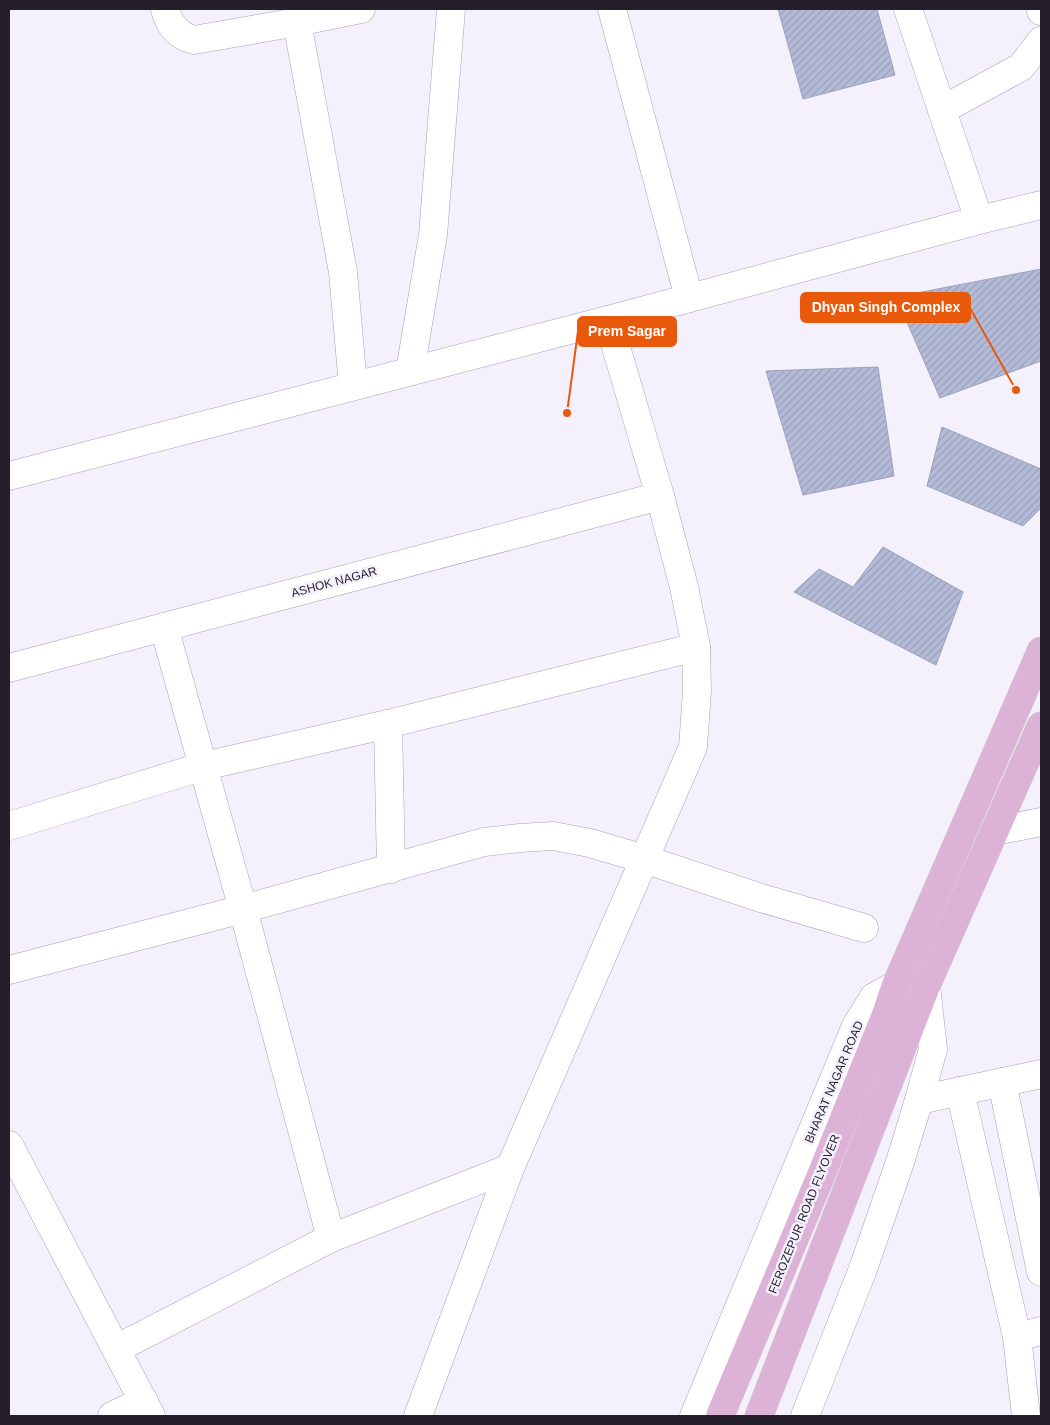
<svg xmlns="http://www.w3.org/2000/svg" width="1050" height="1425" font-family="Helvetica,sans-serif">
	<defs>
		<pattern id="building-hatch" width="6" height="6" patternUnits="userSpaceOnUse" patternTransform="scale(1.25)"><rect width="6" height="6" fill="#b4bbd7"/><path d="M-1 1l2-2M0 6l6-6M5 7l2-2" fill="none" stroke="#9ba0b9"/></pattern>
	</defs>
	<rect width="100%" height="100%" fill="#f4f0fc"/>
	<!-- building -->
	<g fill="url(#building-hatch)" stroke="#9ba2be">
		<path d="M778,9H877L895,75L803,99Z"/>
		<path d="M1041,269V361L940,398L896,297Z"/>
		<path d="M878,367L894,476L803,495L766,371Z"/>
		<path d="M942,427L1041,469V508L1023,526L927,486Z"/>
		<path d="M883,547L963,592L936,665L794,592L819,569L853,587Z"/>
	</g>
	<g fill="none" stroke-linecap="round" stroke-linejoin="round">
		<defs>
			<g id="minor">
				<path d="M165,9C169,25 178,36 194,40L297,22"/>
				<path d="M612,9L689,298"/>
				<path d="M908,9L979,220"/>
				<path d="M1041,9V11"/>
				<path d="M942,110L1021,67L1041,41"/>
				<path d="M410,371L433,235L451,9"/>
				<path d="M353,386L343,272L297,22L361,9"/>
				<path d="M9,476L608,320L979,220L1041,205"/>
				<path d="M164,627L243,909L484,842L520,838L553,836L590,843L644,859L761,898L864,928"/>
				<path d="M9,668L660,496"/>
				<path d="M9,826L204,766L388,724"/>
				<path d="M995,831L1041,822"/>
				<path d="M391,869L388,724L696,647"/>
				<path d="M9,970L243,909L331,1238"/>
				<path d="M1002,1082L1041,1272"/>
				<path d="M960,1091L1017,1337L1026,1416"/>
				<path d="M919,1100L1041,1074"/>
				<path d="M9,1145L151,1416"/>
				<path d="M1017,1337L1041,1331"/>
				<path d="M116,1349L331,1238L510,1168"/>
				<path d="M112,1416L144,1401"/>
				<path d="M418,1416L510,1168L693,747L697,691L696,647L684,587L660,496L608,320"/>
				<path d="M694,1416L856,1026L874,997L896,985"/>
				<path d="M805,1416L863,1269L900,1162L919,1100L933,1049L926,986"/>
			</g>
			<g id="major">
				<path d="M720,1416L822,1173L887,1012L896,985L1041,651"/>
				<path d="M759,1416L926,986L1041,726"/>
			</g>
		</defs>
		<!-- minor casing -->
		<use href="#minor" stroke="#aa9fbb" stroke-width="29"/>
		<!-- major casing -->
		<use href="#major" stroke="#d3d2d4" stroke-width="29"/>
		<!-- minor -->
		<use href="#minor" stroke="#fff" stroke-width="28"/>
		<!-- major -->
		<use href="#major" stroke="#ddb2d7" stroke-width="28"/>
	</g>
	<g text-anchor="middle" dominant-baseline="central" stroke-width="5" stroke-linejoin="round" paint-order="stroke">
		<!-- street labels -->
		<g font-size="12" fill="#241f2a" stroke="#f4f0fc">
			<text transform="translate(334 582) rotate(-15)">ASHOK NAGAR</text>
			<text transform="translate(834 1082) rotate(-67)">BHARAT NAGAR ROAD</text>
			<text transform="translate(804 1214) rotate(-68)">FEROZEPUR ROAD FLYOVER</text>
		</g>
	</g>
	<!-- callouts -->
	<path fill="none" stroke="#e8590c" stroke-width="2" d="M1016 390L970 308M567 413L578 331"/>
	<g fill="#e8590c" stroke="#f4f0fc" stroke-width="2">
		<circle cx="1016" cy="390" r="5"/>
		<circle cx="567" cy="413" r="5"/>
	</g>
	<g fill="#e8590c" stroke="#e8590c" stroke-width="2">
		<rect x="801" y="293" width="169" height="29" rx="5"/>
		<rect x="578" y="317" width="98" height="29" rx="5"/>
	</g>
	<g font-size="14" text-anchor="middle" font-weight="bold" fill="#fff">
		<text x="886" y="312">Dhyan Singh Complex</text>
		<text x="627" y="336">Prem Sagar</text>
	</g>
	<!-- border -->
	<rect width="1050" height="1425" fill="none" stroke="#241f2a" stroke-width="20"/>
</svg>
